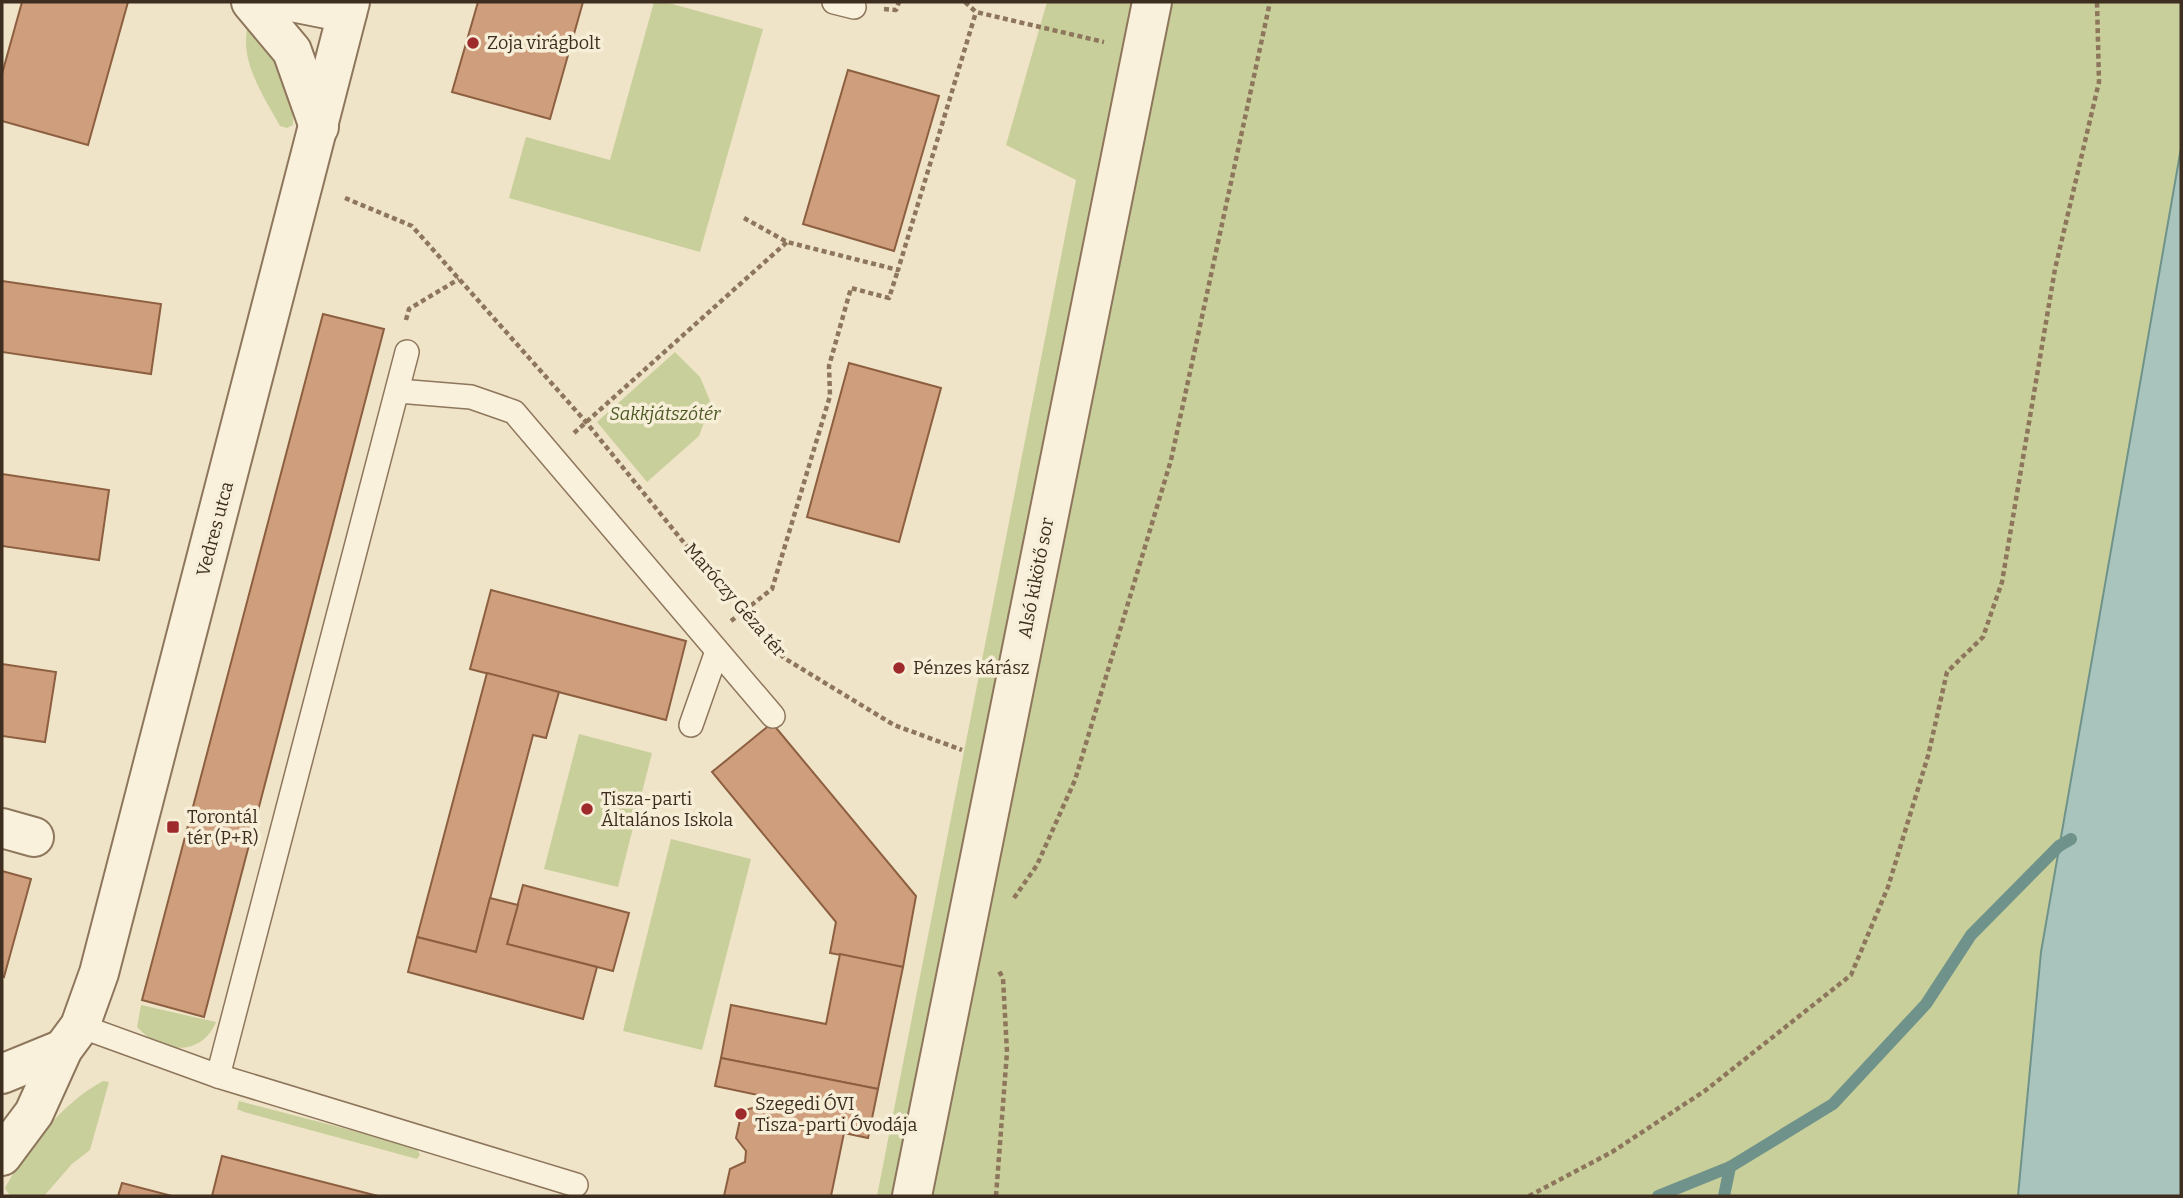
<svg xmlns="http://www.w3.org/2000/svg" width="2183" height="1198" font-family="Bitter,serif">
	<rect width="100%" height="100%" fill="#f0e4c8"/>
	<!-- green -->
	<g fill="#c9cf9b">
		<path d="M654,2H665L763,29L700,252L509,198L526,137L610,160Z"/>
		<path d="M1047,2H2181V148L2041,952L2018,1196H877L1076,180L1006,145Z"/>
		<path d="M249,22C283,59 294,73 293,125L287,128L280,126C263,95 237,58 249,22Z"/>
		<path d="M675,352L700,377L711,403L699,436L647,482L597,422Z"/>
		<path d="M579,734L652,753L618,887L544,869Z"/>
		<path d="M671,839L751,859L702,1050L623,1031Z"/>
		<path d="M141,1005L216,1022C201,1058 160,1053 137,1027Z"/>
		<path d="M103,1081L109,1082L90,1150L72,1164L44,1196H10L5,1188C27,1148 62,1103 103,1081Z"/>
		<path d="M239,1101L416,1147L420,1155L417,1159L244,1112L237,1109Z"/>
	</g>
	<!-- water -->
	<path fill="#a9c4bc" stroke="#6f938a" stroke-width="2" d="M2181,148V1196H2018L2041,952Z"/>
	<g fill="none" stroke-linecap="round" stroke-linejoin="round">
		<!-- stream -->
		<g stroke="#6f938a" stroke-width="12">
			<path d="M1658,1196L1730,1167L1833,1104L1926,1004L1971,935L2059,846L2071,839"/>
			<path d="M1724,1196L1730,1167"/>
		</g>
	</g>
	<!-- building -->
	<g fill="#cf9f7d" stroke="#8d5f41" stroke-width="2">
		<path d="M22,2H128L88,145L2,121V74Z"/>
		<path d="M478,2H583L550,119L452,92Z"/>
		<path d="M848,70L939,96L894,251L803,224Z"/>
		<path d="M2,281L161,304L151,374L2,352Z"/>
		<path d="M323,314L384,329L204,1017L142,1000Z"/>
		<path d="M849,363L941,388L899,542L807,517Z"/>
		<path d="M2,474L109,490L99,560L2,546Z"/>
		<path d="M491,590L686,641L666,720L470,669Z"/>
		<path d="M2,664L56,672L45,742L2,736Z"/>
		<path d="M487,673L559,692L546,738L533,735L476,952L417,937Z"/>
		<path d="M772,723L916,896L903,967L830,953L836,922L712,772Z"/>
		<path d="M2,871L31,879L4,977L2,976Z"/>
		<path d="M523,885L629,913L613,971L507,944Z"/>
		<path d="M490,898L518,905L507,944L597,967L583,1019L408,972L417,937L476,952Z"/>
		<path d="M840,954L903,967L878,1089L721,1058L731,1005L826,1024Z"/>
		<path d="M721,1058L878,1089L868,1138L844,1133L831,1196H724L730,1169L745,1162L746,1151L736,1138L742,1111L756,1107L758,1095L715,1086Z"/>
		<path d="M222,1156L378,1196H212Z"/>
		<path d="M122,1183L172,1196H118Z"/>
	</g>
	<g fill="none" stroke-linecap="round" stroke-linejoin="round">
		<defs>
			<g id="service">
				<path d="M834,2L854,7"/>
				<path d="M398,391L471,397L514,412L773,716"/>
				<path d="M691,725L717,651"/>
				<path d="M80,1026L218,1076L576,1185"/>
				<path d="M218,1076L407,352"/>
			</g>
			<g id="minor">
				<path d="M251,2L292,51L319,127"/>
				<path d="M292,2L347,13"/>
				<path d="M2,828L34,837"/>
				<path d="M2,1074L63,1049"/>
				<path d="M2,1156L34,1113L63,1049L80,1026L99,973L350,2"/>
				<path d="M912,1196L1152,2"/>
			</g>
		</defs>
		<!-- service casing -->
		<use href="#service" stroke="#8d765c" stroke-width="26"/>
		<!-- minor casing -->
		<use href="#minor" stroke="#8d765c" stroke-width="42"/>
		<!-- path -->
		<g stroke="#8d765c" stroke-width="4.5" stroke-dasharray="5 3.5" stroke-linecap="butt">
			<path d="M965,2L976,12L1104,42"/>
			<path d="M884,9L896,10L899,2"/>
			<path d="M345,198L412,226L586,422L741,613L784,658L894,725L962,750"/>
			<path d="M744,218L787,242L898,270L976,12"/>
			<path d="M406,320L409,309L459,279"/>
			<path d="M574,433L787,242"/>
			<path d="M731,621L772,589L830,396L829,366L851,288L889,298L898,270"/>
			<path d="M1014,898L1037,865L1075,780L1171,460L1270,2"/>
			<path d="M996,1196L1007,1052L1003,978L999,971"/>
			<path d="M1529,1196L1612,1152L1706,1090L1851,975L1888,887L1928,756L1947,672L1983,637L2002,582L2055,269L2099,82L2097,2"/>
		</g>
		<!-- service -->
		<use href="#service" stroke="#faf1dc" stroke-width="23"/>
		<!-- minor -->
		<use href="#minor" stroke="#faf1dc" stroke-width="38"/>
	</g>
	<!-- markers -->
	<g fill="#9e2a2b" stroke="#f7eed8" stroke-width="2.5">
		<circle cx="473" cy="43" r="7"/>
		<circle cx="899" cy="668" r="7"/>
		<circle cx="587" cy="809" r="7"/>
		<rect x="166" y="820" width="14" height="14" rx="3.5"/>
		<circle cx="741" cy="1114" r="7"/>
	</g>
	<g text-anchor="middle" dominant-baseline="central" stroke-width="7" stroke-linejoin="round" paint-order="stroke">
		<!-- poi labels -->
		<g font-size="18" fill="#3d2e20" stroke="#f7eed8" text-anchor="start">
			<text x="487" y="43">Zoja virágbolt</text>
			<text x="913" y="668">Pénzes kárász</text>
			<text x="601" y="799">Tisza-parti<tspan x="601" dy="21">Általános Iskola</tspan></text>
			<text x="187" y="817">Torontál<tspan x="187" dy="21">tér (P+R)</tspan></text>
			<text x="755" y="1104">Szegedi ÓVI<tspan x="755" dy="21">Tisza-parti Óvodája</tspan></text>
		</g>
		<!-- park labels -->
		<g font-size="18" font-style="italic" fill="#4d5a26" stroke="#f7eed8">
			<text x="665" y="414">Sakkjátszótér</text>
		</g>
		<!-- street labels -->
		<g font-size="18" fill="#3d2e20" stroke="#f7eed8">
			<text transform="translate(215 529) rotate(-75)">Vedres utca</text>
			<text transform="translate(1036 578) rotate(-79)">Alsó kikötő sor</text>
			<text transform="translate(735 600) rotate(49)">Maróczy Géza tér</text>
		</g>
	</g>
	<!-- border -->
	<rect width="2183" height="1198" fill="none" stroke="#3d2e20" stroke-width="7"/>
</svg>
